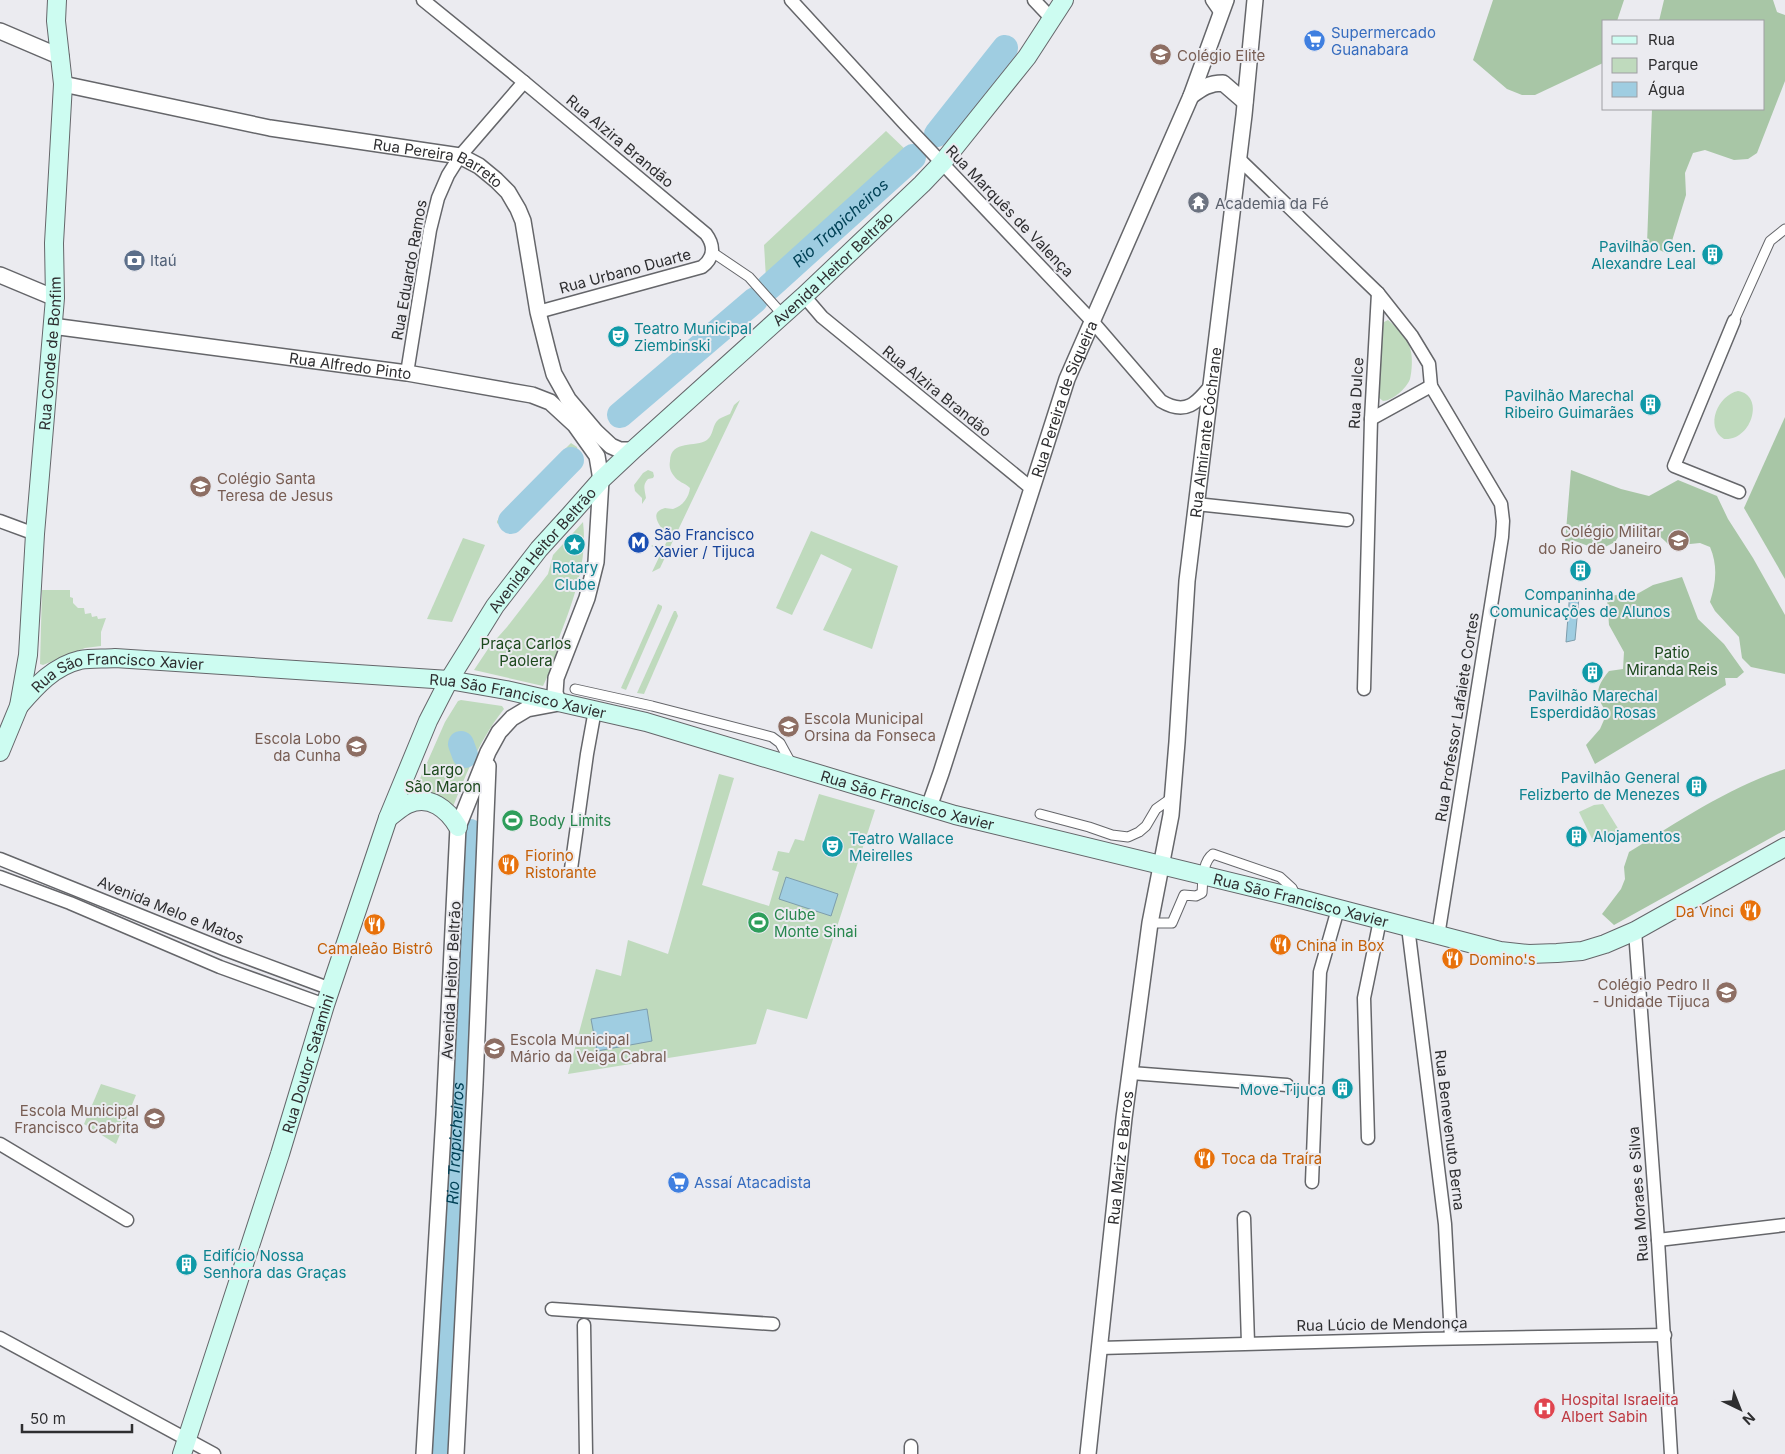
<svg xmlns="http://www.w3.org/2000/svg" width="1785" height="1454" font-family="Inter,sans-serif">
	<rect width="100%" height="100%" fill="#ebebf0"/>
	<!-- green -->
	<g fill="#bfdabd" fill-rule="evenodd">
		<path d="M886,131L908,152L813,238L766,278L764,245Z"/>
		<path d="M1388,320C1396,327 1407,337 1410,348C1413,356 1412,371 1410,379C1407,388 1392,401 1383,401L1377,396L1382,323Z"/>
		<path d="M1738,391C1765,395 1752,441 1724,439C1704,427 1718,395 1738,391Z"/>
		<path d="M740,400L660,568L652,572L662,551L651,546L653,545L660,548L664,547L669,537C663,530 646,513 665,508C667,508 670,509 673,509C683,506 689,497 690,488C685,483 678,482 674,476C670,471 669,467 670,461C671,439 696,448 707,440C714,435 712,424 719,419C722,417 726,416 730,414L734,405Z"/>
		<path d="M571,443L577,447L579,458L572,468L512,533H510L497,523V521L524,490Z"/>
		<path d="M648,470L653,472L654,476L653,478L648,479C642,485 645,490 646,498L642,504V498L635,491L634,485L643,473Z"/>
		<path d="M583,522C588,561 573,602 559,638L561,647L543,686L474,670L490,646L507,627L548,574L553,555Z"/>
		<path d="M811,531L898,566L872,649L823,630L852,569L821,554L792,615L776,608Z"/>
		<path d="M463,538L485,545L452,622L427,619Z"/>
		<path d="M42,590H70V597L73,598V603L78,608H84L85,614L91,613L92,617L97,616L98,619L106,618L101,632V646L85,648L43,665L40,664Z"/>
		<path d="M658,604L662,606V608L626,690L621,688Z"/>
		<path d="M674,611H676L678,616L644,694L637,693Z"/>
		<path d="M461,700L502,706L504,709C480,739 466,774 452,809L411,799L445,722L458,701ZM468,741L472,752L458,757L455,746Z"/>
		<path d="M719,774L734,778L702,885L769,906L779,872L772,870L778,851L789,853L795,839L804,841L819,794L875,810L807,1019L767,1009L756,1044L568,1074L596,969L621,976L628,940L668,954Z"/>
		<path d="M1603,804L1619,830L1594,843L1579,812L1594,805Z"/>
		<path d="M101,1084L136,1095L116,1144L84,1124Z"/>
	</g>
	<!-- forest -->
	<g fill="#a8c6a6">
		<path d="M1493,0H1624L1617,21H1604L1603,63L1535,95H1522L1507,89L1473,60Z"/>
		<path d="M1664,0H1773L1777,12L1785,15V81L1757,153L1748,159L1734,160L1705,150L1693,153L1685,173L1686,195L1668,254L1647,244L1652,109H1764V21H1659Z"/>
		<path d="M1785,417V579L1744,508Z"/>
		<path d="M1571,470L1621,489L1649,496L1678,480L1717,496L1728,519L1753,558L1785,615V674L1751,667L1742,658L1739,637L1715,611L1710,602C1716,583 1718,566 1710,547L1700,543L1670,546C1657,533 1646,522 1626,524L1615,542L1599,550L1575,541L1565,543Z"/>
		<path d="M1682,577L1698,619L1724,644L1744,672L1737,678H1725L1726,685L1595,764L1586,745L1600,729L1607,713C1595,695 1595,688 1609,671L1623,669L1624,652L1609,625L1607,597L1621,594H1637L1653,585Z"/>
		<path d="M1785,769V830L1614,925L1602,914L1621,889L1625,879L1624,867L1629,852C1679,821 1729,787 1785,769Z"/>
	</g>
	<!-- water -->
	<g fill="#9fcde1" stroke="#7d9dac">
		<path d="M1570,591L1585,592L1584,597H1579L1575,640L1566,642Z"/>
		<path d="M786,877L838,894L831,916L779,899Z"/>
		<path d="M647,1009L652,1041L597,1051L591,1019Z"/>
	</g>
	<g fill="none" stroke-linecap="round" stroke-linejoin="round">
		<!-- river -->
		<g stroke="#9fcde1" stroke-width="26">
			<path d="M937,134L1005,48"/>
			<path id="s1" d="M769,287L913,157"/>
			<path d="M620,415L755,300"/>
			<path d="M511,521L571,460"/>
			<path d="M461,744L465,755"/>
			<path id="s2" d="M440,1454L470,832"/>
		</g>
		<defs>
			<g id="pedestrian">
				<path d="M712,252L749,277L783,315"/>
				<path d="M1734,321L1770,241L1785,229"/>
				<path d="M575,689L652,706L772,737L780,743L792,765"/>
				<path d="M1040,814L1089,827L1112,835L1128,837L1139,832L1146,826L1156,809L1173,797"/>
				<path d="M1150,923H1172L1184,895L1196,896L1202,893C1203,881 1202,862 1213,854L1280,877L1292,888L1297,898"/>
			</g>
			<g id="minor">
				<path d="M423,0L524,82L706,234C715,246 714,258 702,267L538,312"/>
				<path d="M791,0L904,123L1092,321L1161,401C1186,416 1197,403 1212,384"/>
				<path d="M1034,0L1052,19"/>
				<path d="M1212,0L1221,13"/>
				<path d="M1238,158L1378,293L1412,336L1429,364L1431,386L1501,504L1503,521L1502,537L1438,936"/>
				<path d="M804,296L822,317L1031,488"/>
				<path d="M1734,321L1674,466L1739,492"/>
				<path d="M407,373L430,230L438,198L448,175L460,156L524,82"/>
				<path d="M1371,419L1431,386"/>
				<path d="M1196,504L1347,520"/>
				<path d="M0,521L35,534"/>
				<path d="M1364,689L1371,419L1378,293"/>
				<path d="M0,859L226,950L331,989"/>
				<path d="M571,869L587,754L595,710"/>
				<path d="M0,877L70,903L220,967L325,1005"/>
				<path d="M1408,927L1445,1224L1451,1338"/>
				<path d="M1635,931L1658,1240L1671,1454"/>
				<path d="M1131,1073L1287,1085"/>
				<path d="M1368,1138L1364,998L1380,920"/>
				<path d="M0,1144L127,1220"/>
				<path d="M1312,1182L1320,972L1338,909"/>
				<path d="M1244,1218L1248,1343"/>
				<path d="M1658,1240L1785,1225"/>
				<path d="M552,1309L773,1324"/>
				<path d="M584,1325L586,1454"/>
				<path d="M0,1338L214,1454"/>
				<path d="M1100,1348L1424,1339L1665,1335"/>
				<path d="M911,1446V1454"/>
			</g>
			<g id="tertiary">
				<path d="M0,31L61,57"/>
				<path id="s3" d="M63,84L270,128L460,156L479,166L496,180L508,192L518,209L523,221L538,312L548,352L554,374L568,399L596,432L611,446L620,450H633"/>
				<path d="M1191,96C1202,88 1209,83 1223,83L1245,102"/>
				<path d="M0,275L55,298"/>
				<path id="s4" d="M52,326L407,373L532,395L550,402L575,425L597,456L601,480L596,562L587,598L556,678L555,693L559,703L527,709L512,718L499,732L488,752L458,827L444,1115L424,1454"/>
				<path id="s5" d="M929,807L941,773L1067,379L1191,96L1226,0"/>
				<path d="M456,1454L475,1084L488,766"/>
				<path id="s6" d="M1088,1454L1124,1118L1150,923L1171,815L1177,742L1187,581L1244,115L1255,0"/>
			</g>
			<g id="secondary">
				<path id="s7" d="M19,706C36,686 54,666 80,660C91,658 104,659 115,658L449,680L506,690L646,722L955,815L1297,898L1500,951L1529,954L1557,953L1582,951L1605,944L1635,931L1785,847"/>
				<path id="s8" d="M0,752L19,706L28,655L35,534L55,298L54,243L63,84L56,21L57,0"/>
				<path d="M388,818C394,814 401,807 408,804C430,794 448,810 458,827"/>
				<path id="s9" d="M182,1454L280,1154L325,1005L388,818L428,721L449,680L495,606L539,549L570,515L601,480L633,450L804,296L922,184L942,163L1027,57L1064,0"/>
			</g>
		</defs>
		<!-- pedestrian casing -->
		<use href="#pedestrian" stroke="#65666a" stroke-width="11"/>
		<!-- minor casing -->
		<use href="#minor" stroke="#65666a" stroke-width="15"/>
		<!-- tertiary casing -->
		<use href="#tertiary" stroke="#65666a" stroke-width="18"/>
		<!-- secondary casing -->
		<use href="#secondary" stroke="#65666a" stroke-width="20"/>
		<!-- pedestrian -->
		<use href="#pedestrian" stroke="#fff" stroke-width="9"/>
		<!-- minor -->
		<use href="#minor" stroke="#fff" stroke-width="12"/>
		<!-- tertiary -->
		<use href="#tertiary" stroke="#fff" stroke-width="15"/>
		<!-- secondary -->
		<use href="#secondary" stroke="#cdfcf1" stroke-width="18"/>
	</g>
	<!-- icons -->
	<defs>
		<symbol id="supermarket-disc" viewBox="-11 -11 22 22"><circle r="9.5" fill="#3f7fe0" stroke="#ebebf0"/><path d="M-6-5.5h2.5l.6 2H6L4.5 2H-2.5L-4.4-4H-6ZM-1.5 3.2a1.3 1.3 0 1 0 .1 0ZM3 3.2a1.3 1.3 0 1 0 .1 0Z" fill="#fff"/></symbol>
		<symbol id="school-disc" viewBox="-11 -11 22 22"><circle r="9.5" fill="#8d6e63" stroke="#ebebf0"/><path d="M0-5L7-2L0 1L-7-2ZM-4 1L0 2.5L4 1V4Q0 6-4 4Z" fill="#fff"/></symbol>
		<symbol id="temple-disc" viewBox="-11 -11 22 22"><circle r="9.5" fill="#6b7280" stroke="#ebebf0"/><path d="M0-6L5-2H3V0L6.5 2.5H4V6H1.5V3h-3V6H-4V2.5H-6.5L-3 0V-2H-5Z" fill="#fff"/></symbol>
		<symbol id="building-disc" viewBox="-11 -11 22 22"><circle r="9.5" fill="#0f9aa8" stroke="#ebebf0"/><path d="M-4-6H4V6H1V3H-1V6H-4ZM-2.5-4.3h1.7v1.8h-1.7ZM.8-4.3h1.7v1.8H.8ZM-2.5-1h1.7V.8h-1.7ZM.8-1h1.7V.8H.8Z" fill="#fff"/></symbol>
		<symbol id="bank-disc" viewBox="-11 -11 22 22"><circle r="9.5" fill="#5c6f8a" stroke="#ebebf0"/><path d="M-6-4H6V4H-6ZM0-2.3a2.3 2.3 0 1 0 0 4.6a2.3 2.3 0 1 0 0-4.6Z" fill="#fff"/></symbol>
		<symbol id="theatre-disc" viewBox="-11 -11 22 22"><circle r="9.5" fill="#0f9aa8" stroke="#ebebf0"/><path d="M-5-5.5Q0-4 5-5.5V0Q5 5 0 6Q-5 5-5 0ZM-3.3-2.5H-1v1.5H-3.3ZM1-2.5H3.3v1.5H1ZM-2.8 1Q0 5.5 2.8 1Z" fill="#fff"/></symbol>
		<symbol id="metro-disc" viewBox="-11 -11 22 22"><circle r="9.5" fill="#1a4fb4" stroke="#ebebf0"/><path d="M-5.5 5V-5H-3L0 0L3-5H5.5V5H3V-.5L0 4L-3-.5V5Z" fill="#fff"/></symbol>
		<symbol id="sight-disc" viewBox="-11 -11 22 22"><circle r="9.5" fill="#0f9aa8" stroke="#ebebf0"/><path d="M0-6L1.8-2.2L6-1.7L2.9 1.2L3.7 5.4L0 3.3L-3.7 5.4L-2.9 1.2L-6-1.7L-1.8-2.2Z" fill="#fff"/></symbol>
		<symbol id="stadium-disc" viewBox="-11 -11 22 22"><circle r="9.5" fill="#2e9e5b" stroke="#ebebf0"/><path d="M0-5a6.5 5 0 1 0 0 10a6.5 5 0 1 0 0-10ZM-3.5-1.8h7v3.6h-7Z" fill="#fff"/></symbol>
		<symbol id="restaurant-disc" viewBox="-11 -11 22 22"><circle r="9.5" fill="#e8710a" stroke="#ebebf0"/><path d="M-5-6h1v4h1v-4h1v4h1v-4h1v5L-1.5 .5V6h-2V.5L-5-1ZM5-6V6H3V1.5H1.5Q1.5-4 5-6Z" fill="#fff"/></symbol>
		<symbol id="hospital-disc" viewBox="-11 -11 22 22"><circle r="9.5" fill="#e0444e" stroke="#ebebf0"/><path d="M-5-5h3v3.5h4V-5h3V5h-3V1.5h-4V5h-3Z" fill="#fff"/></symbol>
	</defs>
	<g fill-rule="evenodd">
		<use href="#supermarket-disc" x="1302" y="28" width="25" height="25"/>
		<use href="#school-disc" x="1148" y="42" width="25" height="25"/>
		<use href="#temple-disc" x="1186" y="190" width="25" height="25"/>
		<use href="#building-disc" x="1700" y="242" width="25" height="25"/>
		<use href="#bank-disc" x="122" y="248" width="25" height="25"/>
		<use href="#theatre-disc" x="606" y="324" width="25" height="25"/>
		<use href="#building-disc" x="1638" y="392" width="25" height="25"/>
		<use href="#school-disc" x="188" y="474" width="25" height="25"/>
		<use href="#school-disc" x="1666" y="528" width="25" height="25"/>
		<use href="#metro-disc" x="626" y="530" width="25" height="25"/>
		<use href="#sight-disc" x="562" y="532" width="25" height="25"/>
		<use href="#building-disc" x="1568" y="558" width="25" height="25"/>
		<use href="#building-disc" x="1580" y="660" width="25" height="25"/>
		<use href="#school-disc" x="776" y="714" width="25" height="25"/>
		<use href="#school-disc" x="344" y="734" width="25" height="25"/>
		<use href="#building-disc" x="1684" y="774" width="25" height="25"/>
		<use href="#stadium-disc" x="500" y="808" width="25" height="25"/>
		<use href="#building-disc" x="1564" y="824" width="25" height="25"/>
		<use href="#theatre-disc" x="820" y="834" width="25" height="25"/>
		<use href="#restaurant-disc" x="496" y="852" width="25" height="25"/>
		<use href="#restaurant-disc" x="1738" y="898" width="25" height="25"/>
		<use href="#stadium-disc" x="746" y="910" width="25" height="25"/>
		<use href="#restaurant-disc" x="362" y="912" width="25" height="25"/>
		<use href="#restaurant-disc" x="1268" y="932" width="25" height="25"/>
		<use href="#restaurant-disc" x="1440" y="946" width="25" height="25"/>
		<use href="#school-disc" x="1714" y="980" width="25" height="25"/>
		<use href="#school-disc" x="482" y="1036" width="25" height="25"/>
		<use href="#building-disc" x="1330" y="1076" width="25" height="25"/>
		<use href="#school-disc" x="142" y="1106" width="25" height="25"/>
		<use href="#restaurant-disc" x="1192" y="1146" width="25" height="25"/>
		<use href="#supermarket-disc" x="666" y="1170" width="25" height="25"/>
		<use href="#building-disc" x="174" y="1252" width="25" height="25"/>
		<use href="#hospital-disc" x="1532" y="1396" width="25" height="25"/>
	</g>
	<g text-anchor="middle" dominant-baseline="central" stroke-width="4" stroke-linejoin="round" paint-order="stroke">
		<!-- shop labels -->
		<g font-size="15" fill="#366cbe" stroke="#ebebf0" text-anchor="start">
			<text x="1331" y="32">Supermercado<tspan x="1331" dy="17">Guanabara</tspan></text>
			<text x="694" y="1182">Assaí Atacadista</text>
		</g>
		<!-- education labels -->
		<g font-size="15" fill="#785e54" stroke="#ebebf0" text-anchor="start">
			<text x="1177" y="55">Colégio Elite</text>
			<text x="217" y="478">Colégio Santa<tspan x="217" dy="17">Teresa de Jesus</tspan></text>
			<text x="1662" y="531" text-anchor="end">Colégio Militar<tspan x="1662" dy="17">do Rio de Janeiro</tspan></text>
			<text x="804" y="718">Escola Municipal<tspan x="804" dy="17">Orsina da Fonseca</tspan></text>
			<text x="341" y="738" text-anchor="end">Escola Lobo<tspan x="341" dy="17">da Cunha</tspan></text>
			<text x="1710" y="984" text-anchor="end">Colégio Pedro II<tspan x="1710" dy="17">- Unidade Tijuca</tspan></text>
			<text x="510" y="1039">Escola Municipal<tspan x="510" dy="17">Mário da Veiga Cabral</tspan></text>
			<text x="139" y="1110" text-anchor="end">Escola Municipal<tspan x="139" dy="17">Francisco Cabrita</tspan></text>
		</g>
		<!-- street labels -->
		<g font-size="15" fill="#2e2e30" stroke="#ebebf0">
			<text transform="translate(620 141) rotate(40)">Rua Alzira Brandão</text>
			<text stroke="none"><textPath href="#s3" startOffset="385">Rua Pereira Barreto</textPath></text>
			<text transform="translate(1010 211) rotate(46)">Rua Marquês de Valença</text>
			<text stroke="none"><textPath href="#s9" startOffset="1385">Avenida Heitor Beltrão</textPath></text>
			<text transform="translate(409 270) rotate(-80)">Rua Eduardo Ramos</text>
			<text transform="translate(625 271) rotate(-15)">Rua Urbano Duarte</text>
			<text stroke="none"><textPath href="#s8" startOffset="404">Rua Conde de Bonfim</textPath></text>
			<text stroke="none"><textPath href="#s4" startOffset="301">Rua Alfredo Pinto</textPath></text>
			<text transform="translate(937 391) rotate(39)">Rua Alzira Brandão</text>
			<text transform="translate(1356 393) rotate(-87)">Rua Dulce</text>
			<text stroke="none"><textPath href="#s5" startOffset="430">Rua Pereira de Siqueira</textPath></text>
			<text stroke="none"><textPath href="#s6" startOffset="1029">Rua Almirante Cóchrane</textPath></text>
			<text stroke="none"><textPath href="#s9" startOffset="980">Avenida Heitor Beltrão</textPath></text>
			<text stroke="none"><textPath href="#s7" startOffset="112">Rua São Francisco Xavier</textPath></text>
			<text stroke="none"><textPath href="#s7" startOffset="518">Rua São Francisco Xavier</textPath></text>
			<text transform="translate(1457 717) rotate(-81)">Rua Professor Lafaiete Cortes</text>
			<text stroke="none"><textPath href="#s7" startOffset="922">Rua São Francisco Xavier</textPath></text>
			<text stroke="none"><textPath href="#s7" startOffset="1328">Rua São Francisco Xavier</textPath></text>
			<text transform="translate(171 910) rotate(22)">Avenida Melo e Matos</text>
			<text transform="translate(451 980) rotate(-87)">Avenida Heitor Beltrão</text>
			<text stroke="none"><textPath href="#s9" startOffset="410">Rua Doutor Satamini</textPath></text>
			<text transform="translate(1450 1130) rotate(83)">Rua Benevenuto Berna</text>
			<text stroke="none"><textPath href="#s6" startOffset="298">Rua Mariz e Barros</textPath></text>
			<text transform="translate(1638 1194) rotate(-94)">Rua Moraes e Silva</text>
			<text transform="translate(1382 1324) rotate(-1)">Rua Lúcio de Mendonça</text>
		</g>
		<!-- worship labels -->
		<g font-size="15" fill="#5b616d" stroke="#ebebf0" text-anchor="start">
			<text x="1215" y="203">Academia da Fé</text>
		</g>
		<!-- culture labels -->
		<g font-size="15" fill="#0d838f" stroke="#ebebf0" text-anchor="end">
			<text x="1696" y="246">Pavilhão Gen.<tspan x="1696" dy="17">Alexandre Leal</tspan></text>
			<text x="634" y="328" text-anchor="start">Teatro Municipal<tspan x="634" dy="17">Ziembinski</tspan></text>
			<text x="1634" y="395">Pavilhão Marechal<tspan x="1634" dy="17">Ribeiro Guimarães</tspan></text>
			<text x="575" y="567" text-anchor="middle">Rotary<tspan x="575" dy="17">Clube</tspan></text>
			<text x="1580" y="594" text-anchor="middle">Companinha de<tspan x="1580" dy="17">Comunicações de Alunos</tspan></text>
			<text x="1593" y="695" text-anchor="middle">Pavilhão Marechal<tspan x="1593" dy="17">Esperdidão Rosas</tspan></text>
			<text x="1680" y="777">Pavilhão General<tspan x="1680" dy="17">Felizberto de Menezes</tspan></text>
			<text x="1593" y="836" text-anchor="start">Alojamentos</text>
			<text x="849" y="838" text-anchor="start">Teatro Wallace<tspan x="849" dy="17">Meirelles</tspan></text>
			<text x="1326" y="1089">Move Tijuca</text>
			<text x="203" y="1255" text-anchor="start">Edifício Nossa<tspan x="203" dy="17">Senhora das Graças</tspan></text>
		</g>
		<!-- service labels -->
		<g font-size="15" fill="#4e5e75" stroke="#ebebf0" text-anchor="start">
			<text x="150" y="260">Itaú</text>
		</g>
		<!-- transit labels -->
		<g font-size="15" fill="#164399" stroke="#ebebf0" text-anchor="start">
			<text x="654" y="534">São Francisco<tspan x="654" dy="17">Xavier / Tijuca</tspan></text>
		</g>
		<!-- park labels -->
		<g font-size="15" fill="#1c481c" stroke="#ebebf0">
			<text x="526" y="643">Praça Carlos<tspan x="526" dy="17">Paolera</tspan></text>
			<text x="1672" y="652">Patio<tspan x="1672" dy="17">Miranda Reis</tspan></text>
			<text x="443" y="769">Largo<tspan x="443" dy="17">São Maron</tspan></text>
		</g>
		<!-- leisure labels -->
		<g font-size="15" fill="#27864d" stroke="#ebebf0" text-anchor="start">
			<text x="529" y="820">Body Limits</text>
			<text x="774" y="914">Clube<tspan x="774" dy="17">Monte Sinai</tspan></text>
		</g>
		<!-- food labels -->
		<g font-size="15" fill="#c56008" stroke="#ebebf0" text-anchor="start">
			<text x="525" y="855">Fiorino<tspan x="525" dy="17">Ristorante</tspan></text>
			<text x="1734" y="911" text-anchor="end">Da Vinci</text>
			<text x="1296" y="945">China in Box</text>
			<text x="375" y="948" text-anchor="middle">Camaleão Bistrô</text>
			<text x="1469" y="959">Domino's</text>
			<text x="1221" y="1158">Toca da Traíra</text>
		</g>
		<!-- health labels -->
		<g font-size="15" fill="#be3a42" stroke="#ebebf0" text-anchor="start">
			<text x="1561" y="1399">Hospital Israelita<tspan x="1561" dy="17">Albert Sabin</tspan></text>
		</g>
		<!-- water labels -->
		<g font-size="16" font-style="italic" fill="#004156" stroke="#ebebf0">
			<text stroke="none"><textPath href="#s1" startOffset="96">Rio Trapicheiros</textPath></text>
			<text stroke="none"><textPath href="#s2" startOffset="311">Rio Trapicheiros</textPath></text>
		</g>
	</g>
	<!-- legend -->
	<rect x="1602" y="20" width="162" height="90" fill="#ebebf0" stroke="#9f9fa3"/>
	<rect x="1612" y="36" width="25" height="8" fill="#cdfcf1" stroke="#9f9fa3"/>
	<text x="1648" y="45" font-size="15" fill="#2e2e30">Rua</text>
	<rect x="1612" y="58" width="25" height="15" fill="#bfdabd" stroke="#9f9fa3"/>
	<text x="1648" y="70" font-size="15" fill="#2e2e30">Parque</text>
	<rect x="1612" y="82" width="25" height="15" fill="#9fcde1" stroke="#9f9fa3"/>
	<text x="1648" y="95" font-size="15" fill="#2e2e30">Água</text>
	<!-- north arrow -->
	<g transform="translate(1740 1409) rotate(137)" stroke="#ebebf0" stroke-width="4" paint-order="stroke">
	<path d="M0-4L9 19L0 12L-9 19Z" fill="#2e2e30"/>
	<text y="-8" font-size="14" font-weight="bold" text-anchor="middle" fill="#2e2e30">N</text>
	</g>
	<!-- scale -->
	<path d="M22 1424v8h110v-8" fill="none" stroke="#2e2e30" stroke-width="2.5"/>
	<text x="30" y="1424" font-size="15" fill="#2e2e30" stroke="#ebebf0" stroke-width="4" paint-order="stroke">50 m</text>
</svg>
